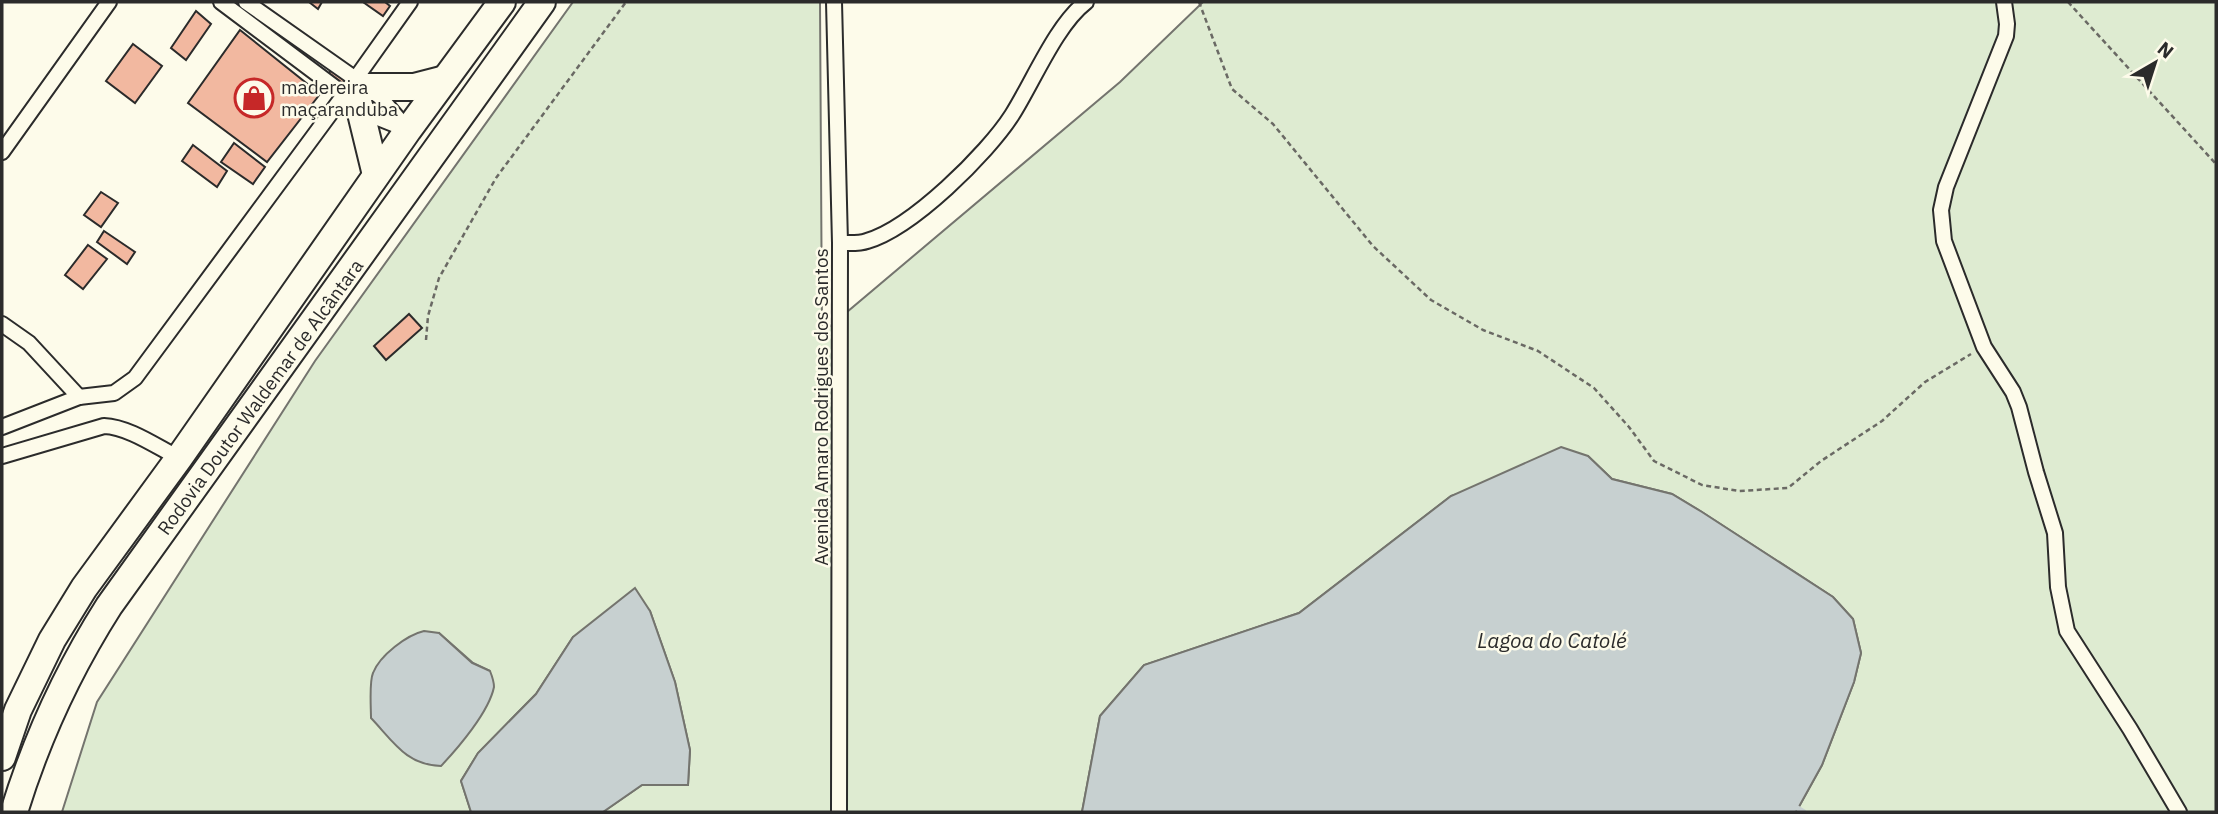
<svg xmlns="http://www.w3.org/2000/svg" width="2218" height="814" font-family="'IBM Plex Sans',sans-serif">
	<rect width="100%" height="100%" fill="#fdfbea"/>
	<!-- green -->
	<path fill="#deebd1" stroke="#74746e" stroke-width="2" fill-rule="evenodd" d="M573,2H820L822,333L1120,82L1203,2H2216V812H1796L1822,765L1854,682L1861,653L1853,619L1833,597L1702,512L1672,494L1612,479L1588,456L1451,496L1299,613L1144,665L1100,716L1082,812H603L642,785H688L690,750L675,682L650,611L573,637L536,694L478,753L461,781L471,812H62L97,702L315,361ZM439,633L473,663L490,671L387,655Z"/>
	<!-- water -->
	<g fill="#c7d0d0" stroke="#74746e" stroke-width="2">
		<path d="M1561,447L1588,456L1612,479L1672,494L1702,512L1833,597L1853,619L1861,653L1854,682L1822,765L1796,812H1082L1100,716L1144,665L1299,613L1451,496Z"/>
		<path d="M635,588L650,611L675,682L690,750L688,785H642L603,812H471L461,781L478,753L536,694L573,637Z"/>
		<path d="M424,631L439,633L472,663L490,671C492,676 494,683 494,687C489,712 458,748 441,766C406,765 393,741 371,718C371,707 369,682 373,673C380,655 407,635 424,631Z"/>
	</g>
	<g fill="none" stroke-linecap="round" stroke-linejoin="round">
		<!-- stream -->
		<path stroke="#c7d0d0" stroke-width="5" d="M1794,806L1804,812"/>
	</g>
	<!-- building -->
	<g fill="#f2b8a0" stroke="#2b2b2b" stroke-width="2">
		<path d="M309,2H322L318,9Z"/>
		<path d="M363,2H385L390,6L383,16Z"/>
		<path d="M196,11L211,24L186,60L171,48Z"/>
		<path d="M240,30L320,94L267,162L188,103Z"/>
		<path d="M133,44L162,66L135,103L106,81Z"/>
		<path d="M333,67L347,77L340,89L326,78Z"/>
		<path d="M234,143L265,167L253,184L221,162Z"/>
		<path d="M193,145L227,171L217,187L182,161Z"/>
		<path d="M101,192L118,203L101,227L84,215Z"/>
		<path d="M104,231L135,252L127,264L97,242Z"/>
		<path d="M88,245L107,259L83,289L65,275Z"/>
		<path d="M409,314L422,328L386,360L374,346Z"/>
	</g>
	<g fill="none" stroke-linecap="round" stroke-linejoin="round">
		<defs>
			<g id="street">
				<path d="M221,2L373,116L408,130"/>
				<path d="M246,2L367,87L380,97L407,129"/>
				<path d="M834,2L840,243L839,812"/>
				<path d="M2004,2L2007,24L2006,36L1946,187L1941,210L1944,241L1984,347L2013,392L2019,407L2036,472L2055,533L2058,587L2067,631L2130,729L2179,812"/>
				<path d="M2,152L109,2"/>
				<path d="M840,243C849,243 859,244 867,241C912,228 987,154 1012,115C1033,82 1056,25 1086,2"/>
				<path d="M2,324L29,343L79,397"/>
				<path d="M2,427L79,397L114,393L135,378L344,95L410,2"/>
				<path d="M2,456L104,426C129,427 157,447 179,458"/>
			</g>
			<g id="highway">
				<path d="M367,87H414L445,79"/>
				<path d="M359,105L376,175"/>
				<path d="M2,757L18,710L52,640L84,588L179,458L408,130L502,2"/>
				<path d="M14,812C37,737 67,672 109,606L542,2"/>
			</g>
		</defs>
		<!-- street casing -->
		<use href="#street" stroke="#2b2b2b" stroke-width="18"/>
		<!-- highway casing -->
		<use href="#highway" stroke="#2b2b2b" stroke-width="30"/>
		<!-- path -->
		<g stroke="#6a6964" stroke-width="2.5" stroke-dasharray="5 3.5" stroke-linecap="butt">
			<path d="M1199,2L1232,89L1273,124L1373,246L1431,300L1483,330L1538,351L1594,388L1629,427L1654,461L1702,485L1739,491L1788,488L1821,461L1882,421L1925,382L1971,354"/>
			<path d="M2068,2L2216,164"/>
			<path d="M426,340L428,316L439,278L496,178L626,2"/>
		</g>
		<!-- street -->
		<use href="#street" stroke="#fdfbea" stroke-width="14"/>
		<!-- highway -->
		<use href="#highway" stroke="#fdfbea" stroke-width="26"/>
	</g>
	<!-- icons -->
	<defs>
		<symbol id="shop-ring" viewBox="-11 -11 22 22"><circle r="9.5" fill="#fdfbea" stroke="#c62828" stroke-width="1.5"/><path d="M-5-2.5h2.3a2.7 3.5 0 0 1 5.4 0H5L5.5 6h-11ZM-1.5-2.5h3a1.5 2.3 0 0 0-3 0Z" fill="#c62828"/></symbol>
	</defs>
	<g fill-rule="evenodd">
		<use href="#shop-ring" x="232" y="76" width="44" height="44"/>
	</g>
	<g text-anchor="middle" dominant-baseline="central" stroke-width="5" stroke-linejoin="round" paint-order="stroke">
		<!-- poi labels -->
		<g font-size="19" fill="#2b2b2b" stroke="#fdfbea" text-anchor="start">
			<text x="281" y="87">madereira<tspan x="281" dy="22">maçaranduba</tspan></text>
		</g>
		<!-- street labels -->
		<g font-size="19" fill="#2b2b2b" stroke="#fdfbea">
			<text transform="translate(260 397) rotate(-54)">Rodovia Doutor Waldemar de Alcântara</text>
			<text transform="translate(821 407) rotate(-90)">Avenida Amaro Rodrigues dos Santos</text>
		</g>
		<!-- water labels -->
		<g font-size="21" font-style="italic" fill="#2b2b2b" stroke="#fdfbea">
			<text x="1552" y="640">Lagoa do Catolé</text>
		</g>
	</g>
	<!-- border -->
	<rect width="2218" height="814" fill="none" stroke="#2b2b2b" stroke-width="7"/>
	<!-- north arrow -->
	<g transform="translate(2155 63) rotate(39)" stroke="#fdfbea" stroke-width="5" paint-order="stroke">
	<path d="M0-5L12 26L0 18L-12 26Z" fill="#2b2b2b"/>
	<text y="-10" font-size="19" font-weight="bold" text-anchor="middle" fill="#2b2b2b">N</text>
	</g>
</svg>
